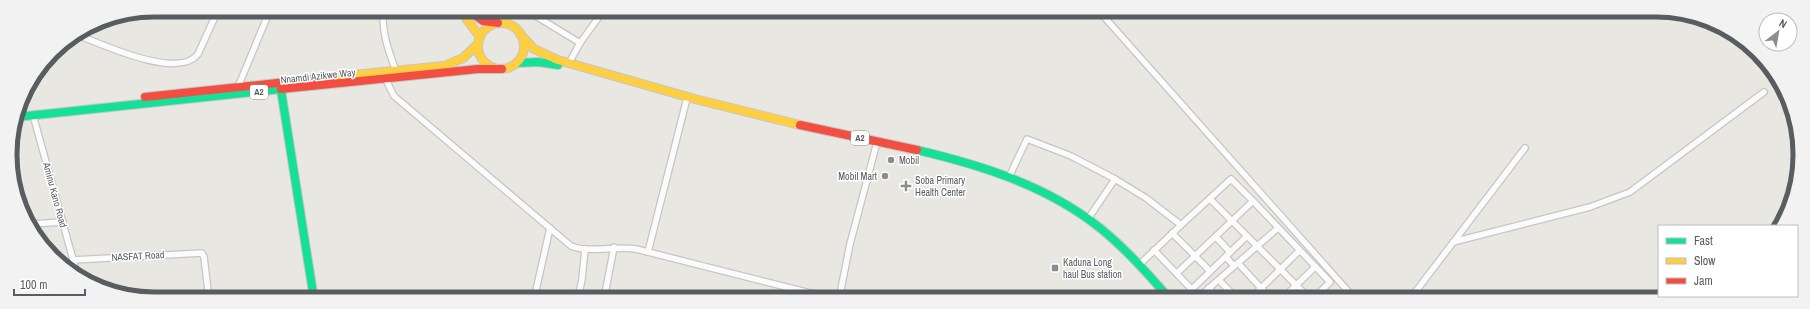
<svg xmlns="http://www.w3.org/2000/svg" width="1810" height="309" font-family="'Archivo Narrow',sans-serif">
	<rect width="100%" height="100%" fill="#e9e7e2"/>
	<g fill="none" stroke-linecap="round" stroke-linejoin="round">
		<defs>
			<g id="street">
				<path d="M383,10C382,33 388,50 396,71"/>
				<path d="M526,10L580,43"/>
				<path d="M1098,10L1355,299"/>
				<path d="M78,35C103,45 179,80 198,54L218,10"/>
				<path d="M569,63L580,43L604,10"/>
				<path d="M386,80L394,96L407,107L571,246C586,253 617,246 636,249L834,299"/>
				<path d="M238,87L270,10"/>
				<path d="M33,115L77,274"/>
				<path d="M1009,177L1027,139L1071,156L1115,179L1146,198L1181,225L1139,265"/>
				<path d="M1210,199L1310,299"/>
				<path d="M1088,219L1115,179"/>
				<path d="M31,224L63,222"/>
				<path d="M1181,225L1231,179L1253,201"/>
				<path d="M1172,233L1210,271"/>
				<path d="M1216,237L1230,252"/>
				<path d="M1453,242L1590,207L1630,192L1764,92"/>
				<path d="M1154,250L1201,299"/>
				<path d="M648,252L686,102"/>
				<path d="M1226,257L1234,266"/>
				<path d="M73,260L202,253L204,257L209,299"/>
				<path d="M1238,263L1271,299"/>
				<path d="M1177,273L1253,201L1330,282L1313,299"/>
				<path d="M1219,280L1237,299"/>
				<path d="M1209,288L1278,228"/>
				<path d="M1192,289L1247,236"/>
				<path d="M1200,297L1209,288L1219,299"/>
				<path d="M534,299L550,228"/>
				<path d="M578,299L582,279L585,249"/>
				<path d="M604,299L614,247"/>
				<path d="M839,299L850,244L876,146"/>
				<path d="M1250,299L1299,251"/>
				<path d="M1282,299L1315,267"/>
				<path d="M1410,299L1525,148"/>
			</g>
			<g id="fast">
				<path d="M517,63L538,62L558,65"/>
				<path d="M281,90L314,299"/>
				<path d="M17,117L281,89"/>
				<path d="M917,150C981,165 1048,186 1100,228C1126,249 1148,274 1170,299"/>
			</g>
			<g id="slow">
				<path d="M460,10L480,37"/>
				<circle cx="501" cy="46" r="23"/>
				<path d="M520,34L534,49L558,60L695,99L800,125"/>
				<path d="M333,77L444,66L463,58L478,44"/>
			</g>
			<g id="jam">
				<path d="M468,10L483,21L498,23"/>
				<path d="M281,89L478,69H502"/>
				<path d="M145,97L333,77"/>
				<path d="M800,125L917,150"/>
			</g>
		</defs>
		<!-- street casing -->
		<use href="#street" stroke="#c5c6c5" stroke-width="8"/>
		<!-- fast casing -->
		<use href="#fast" stroke="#c6c6c6" stroke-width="10"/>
		<!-- slow casing -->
		<use href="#slow" stroke="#c6c6c6" stroke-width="10"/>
		<!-- jam casing -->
		<use href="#jam" stroke="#c6c6c6" stroke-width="10"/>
		<!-- street -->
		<use href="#street" stroke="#fcfbfb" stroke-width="5.5"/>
		<!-- fast -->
		<use href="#fast" stroke="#16e098" stroke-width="8"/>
		<!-- slow -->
		<use href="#slow" stroke="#ffcf43" stroke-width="8"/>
		<!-- jam -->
		<use href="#jam" stroke="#f24e42" stroke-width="8"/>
	</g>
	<!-- markers -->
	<g fill="#8b8d8e" stroke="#fff" stroke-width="1.5">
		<circle cx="891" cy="160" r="4"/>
		<circle cx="885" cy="176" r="4"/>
		<path d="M904 180h4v4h4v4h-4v4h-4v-4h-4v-4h4z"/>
		<rect x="1051" y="264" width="8" height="8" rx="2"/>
	</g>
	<g text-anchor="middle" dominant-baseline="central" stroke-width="3" stroke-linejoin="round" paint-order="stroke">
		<!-- shield labels -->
		<g fill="#fff" stroke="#8a8e90" stroke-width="1">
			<rect x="250" y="85" width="18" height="14" rx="3"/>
			<rect x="851" y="131" width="18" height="14" rx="3"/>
		</g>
		<g font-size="9" font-weight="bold" fill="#585d61">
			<text x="259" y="92">A2</text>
			<text x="860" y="138">A2</text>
		</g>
		<!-- street labels -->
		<g font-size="10" fill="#585d61" stroke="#fff">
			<text transform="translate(318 76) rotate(-6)">Nnamdi Azikwe Way</text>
			<text transform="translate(55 195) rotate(75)">Aminu Kano Road</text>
			<text transform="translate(138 256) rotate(-3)">NASFAT Road</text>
		</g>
		<!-- poi labels -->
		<g font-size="10" fill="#585d61" stroke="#fff" text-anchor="start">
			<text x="899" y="160">Mobil</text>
			<text x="877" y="176" text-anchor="end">Mobil Mart</text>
			<text x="915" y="180">Soba Primary<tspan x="915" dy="12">Health Center</tspan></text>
			<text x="1063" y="262">Kaduna Long<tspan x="1063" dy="12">haul Bus station</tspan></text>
		</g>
	</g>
	<!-- crop -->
	<path d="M0 0H1810V309H0ZM154 17H1656A137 137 0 0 1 1793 154V155A137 137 0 0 1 1656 292H154A137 137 0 0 1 17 155V154A137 137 0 0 1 154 17Z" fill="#f2f2f2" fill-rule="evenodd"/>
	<path fill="none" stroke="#585d61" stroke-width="5" d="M154 17H1656A137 137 0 0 1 1793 154V155A137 137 0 0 1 1656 292H154A137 137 0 0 1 17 155V154A137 137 0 0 1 154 17Z"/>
	<!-- legend -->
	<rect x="1658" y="225" width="140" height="72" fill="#ffffff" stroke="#bcbec0"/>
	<rect x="1666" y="238" width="20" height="6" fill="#16e098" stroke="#bcbec0"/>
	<text x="1694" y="245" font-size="12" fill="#585d61">Fast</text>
	<rect x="1666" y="258" width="20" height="6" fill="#ffcf43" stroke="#bcbec0"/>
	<text x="1694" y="265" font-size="12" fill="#585d61">Slow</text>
	<rect x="1666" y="278" width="20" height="6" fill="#f24e42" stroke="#bcbec0"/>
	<text x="1694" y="285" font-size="12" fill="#585d61">Jam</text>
	<!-- north arrow -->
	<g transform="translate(1778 32) rotate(31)"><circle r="19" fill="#ffffff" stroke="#bcbec0"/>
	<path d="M0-3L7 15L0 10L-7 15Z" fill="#8b8d8e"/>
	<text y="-6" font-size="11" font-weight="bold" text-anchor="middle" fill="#585d61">N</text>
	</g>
	<!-- scale -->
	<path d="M14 289v6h71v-6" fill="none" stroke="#585d61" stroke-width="2"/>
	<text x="20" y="289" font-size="12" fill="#585d61" stroke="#ffffff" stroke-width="3" paint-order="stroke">100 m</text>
</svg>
